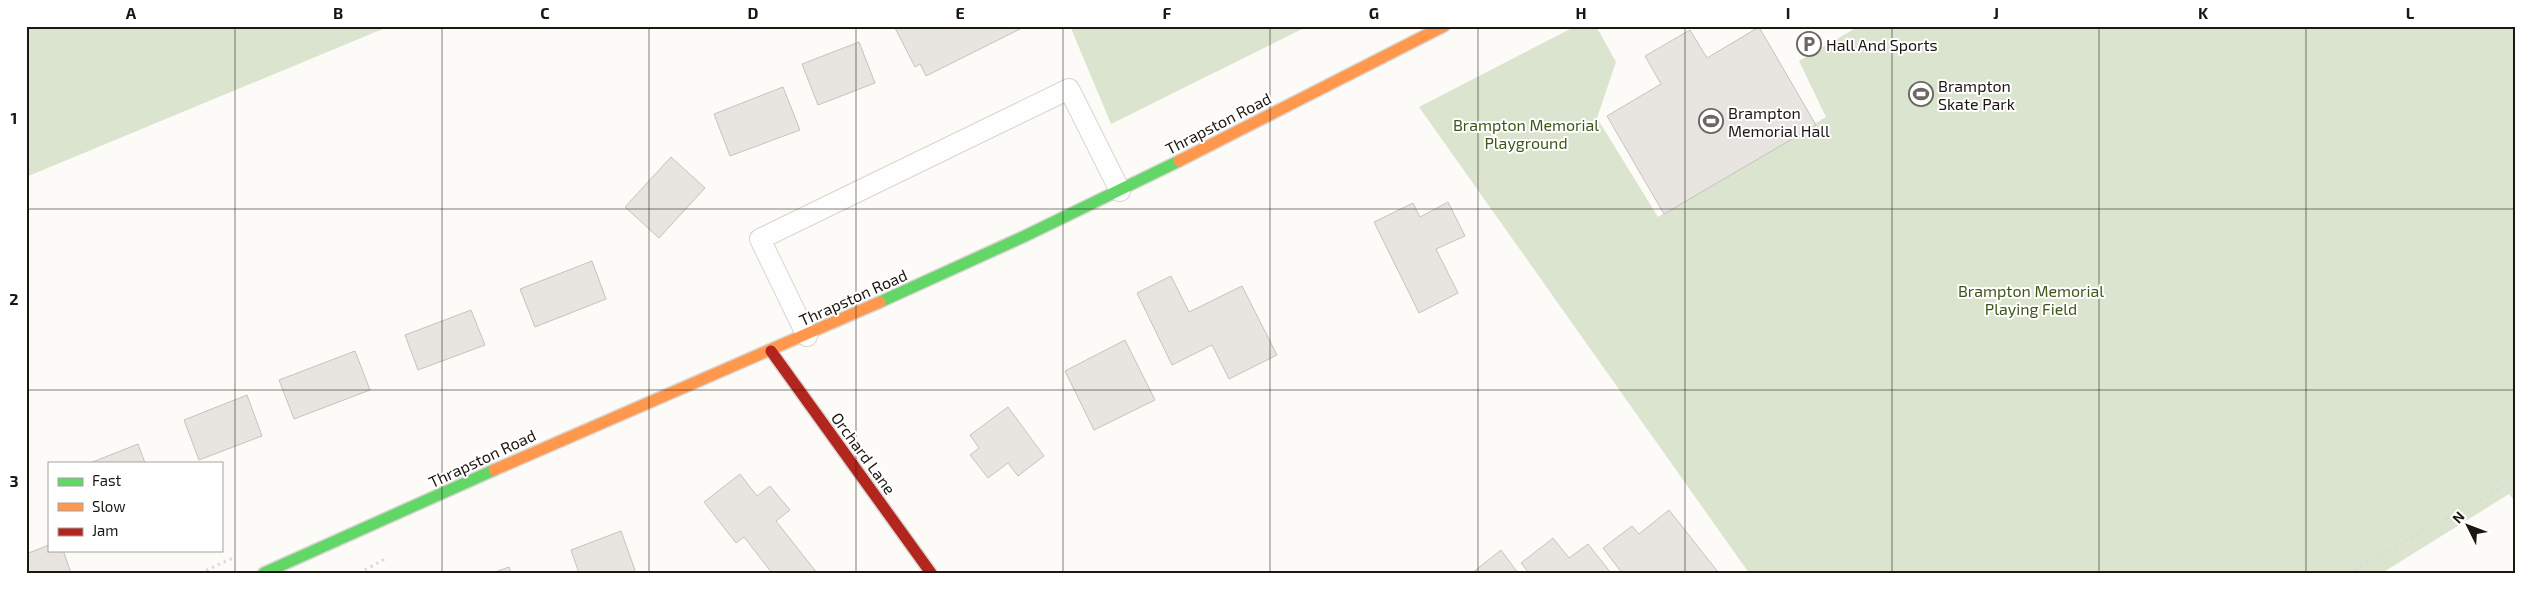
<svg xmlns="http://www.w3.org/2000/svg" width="2541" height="599" font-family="'Exo 2',sans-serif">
	<rect width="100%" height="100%" fill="#fdfbf8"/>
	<!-- green -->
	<g fill="#dbe4ce">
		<path d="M26,26H390L26,177Z"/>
		<path d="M1070,26H1308L1111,124Z"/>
		<path d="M1576,26H1596L1616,62L1597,118L1658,217L1826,117L1799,61L1859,26H2515V502L2509,494L2382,573H1749L1419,107Z"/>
	</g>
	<!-- building -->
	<g fill="#e8e4df" stroke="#c6c2be">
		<path d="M894,26H1026L926,76L920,64L915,67Z"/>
		<path d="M1759,27L1816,125L1664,214L1607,116L1661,84L1645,56L1690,30L1707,58Z"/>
		<path d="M859,42L875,83L818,105L802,64Z"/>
		<path d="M783,87L800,130L730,156L714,114Z"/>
		<path d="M671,157L705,188L659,238L625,207Z"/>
		<path d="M1448,202L1465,236L1436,249L1458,293L1419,313L1374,222L1413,203L1420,217Z"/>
		<path d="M592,261L606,299L535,327L520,289Z"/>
		<path d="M1171,276L1189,312L1242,286L1277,355L1229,379L1212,345L1172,365L1137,293Z"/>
		<path d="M471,310L485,345L418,370L405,335Z"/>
		<path d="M1125,340L1155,400L1094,430L1065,371Z"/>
		<path d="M355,351L370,390L294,419L279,380Z"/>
		<path d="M247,395L262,436L199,460L184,420Z"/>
		<path d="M1008,407L1044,456L1018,476L1008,463L988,478L970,455L979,448L970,435Z"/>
		<path d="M138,444L145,463H90Z"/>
		<path d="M740,474L757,496L770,486L790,510L776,521L817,573H772L744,537L736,543L704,502Z"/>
		<path d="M1669,510L1718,572L1717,573H1622L1603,548L1632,526L1639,534Z"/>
		<path d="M621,531L636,573H579L571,550Z"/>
		<path d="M1553,538L1569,558L1588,544L1611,573H1529L1521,563Z"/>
		<path d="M49,545V550H63L71,573H26V554Z"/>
		<path d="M1501,550L1518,573H1472Z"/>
		<path d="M509,567L511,573H492Z"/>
	</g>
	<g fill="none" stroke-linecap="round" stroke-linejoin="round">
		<defs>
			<path id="lane" d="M807,336L760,239L1069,89L1120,191"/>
			<g id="fast">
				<path d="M880,302L1025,236L1179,161"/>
				<path d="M264,573L494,470"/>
			</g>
			<g id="slow">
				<path d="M1179,161L1444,26"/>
				<path d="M494,470L880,302"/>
			</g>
			<path id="jam" d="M771,351L931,573"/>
		</defs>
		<!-- lane casing -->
		<use href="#lane" stroke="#d9d5d1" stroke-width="22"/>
		<!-- fast casing -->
		<use href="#fast" stroke="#d9d5d1" stroke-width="14"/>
		<!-- slow casing -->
		<use href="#slow" stroke="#d9d5d1" stroke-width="14"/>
		<!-- jam casing -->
		<use href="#jam" stroke="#d9d5d1" stroke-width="14"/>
		<!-- path -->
		<g stroke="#dcdbd9" stroke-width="3" stroke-dasharray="2.5 4" stroke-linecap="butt">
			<path d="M200,573L233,558"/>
			<path d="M359,573L385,559"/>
			<path d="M2349,573L2515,480"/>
		</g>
		<!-- lane -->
		<use href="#lane" stroke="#fffefe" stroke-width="20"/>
		<!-- fast -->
		<use href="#fast" stroke="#63d668" stroke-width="11"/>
		<!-- slow -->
		<use href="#slow" stroke="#ff974d" stroke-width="11"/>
		<!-- jam -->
		<use href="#jam" stroke="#b3261e" stroke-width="11"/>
	</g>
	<!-- grid -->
	<path fill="none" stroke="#1d1711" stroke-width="1" stroke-opacity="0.55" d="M235,26V573M442,26V573M649,26V573M856,26V573M1063,26V573M1270,26V573M1478,26V573M1685,26V573M1892,26V573M2099,26V573M2306,26V573M26,209H2515M26,390H2515"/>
	<!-- icons -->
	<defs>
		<symbol id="parking-ring" viewBox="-11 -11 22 22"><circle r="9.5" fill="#fff" stroke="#6b6762" stroke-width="1.5"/><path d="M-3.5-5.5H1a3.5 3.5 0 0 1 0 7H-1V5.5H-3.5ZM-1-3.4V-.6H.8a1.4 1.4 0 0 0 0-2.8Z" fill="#6b6762"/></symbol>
		<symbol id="stadium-ring" viewBox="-11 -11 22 22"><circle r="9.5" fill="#fff" stroke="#6b6762" stroke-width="1.5"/><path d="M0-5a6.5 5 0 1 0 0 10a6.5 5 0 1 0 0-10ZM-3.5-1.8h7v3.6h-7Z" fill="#6b6762"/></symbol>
	</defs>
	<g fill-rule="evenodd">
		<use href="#parking-ring" x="1795" y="30" width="28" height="28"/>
		<use href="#stadium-ring" x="1907" y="80" width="28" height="28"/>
		<use href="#stadium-ring" x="1697" y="107" width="28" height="28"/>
	</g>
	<g text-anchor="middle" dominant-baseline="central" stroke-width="4" stroke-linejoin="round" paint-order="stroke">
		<!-- poi labels -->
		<g font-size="16" fill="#1d1711" stroke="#fff" text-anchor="start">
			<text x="1826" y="44">Hall And Sports</text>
			<text x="1938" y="85">Brampton<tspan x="1938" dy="18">Skate Park</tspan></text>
			<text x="1728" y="112">Brampton<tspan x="1728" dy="18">Memorial Hall</tspan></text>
		</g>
		<!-- street labels -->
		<g font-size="16" fill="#1d1711" stroke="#fff">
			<text transform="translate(1218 123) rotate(-27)">Thrapston Road</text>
			<text transform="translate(853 297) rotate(-24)">Thrapston Road</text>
			<text transform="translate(864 453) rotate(54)">Orchard Lane</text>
			<text transform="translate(482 458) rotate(-25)">Thrapston Road</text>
		</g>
		<!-- park labels -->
		<g font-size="16" fill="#3d5618" stroke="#fff">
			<text x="1526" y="124">Brampton Memorial<tspan x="1526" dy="18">Playground</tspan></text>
			<text x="2031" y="290">Brampton Memorial<tspan x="2031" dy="18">Playing Field</tspan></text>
		</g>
	</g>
	<!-- border -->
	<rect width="2541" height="599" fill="none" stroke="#ffffff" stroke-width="55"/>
	<!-- legend -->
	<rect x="48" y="462" width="175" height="90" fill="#ffffff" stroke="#a5a2a0"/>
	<rect x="58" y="478" width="25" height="8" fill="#63d668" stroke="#a5a2a0"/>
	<text x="92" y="486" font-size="15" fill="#1d1711">Fast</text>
	<rect x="58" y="503" width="25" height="8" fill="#ff974d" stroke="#a5a2a0"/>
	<text x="92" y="512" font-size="15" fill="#1d1711">Slow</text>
	<rect x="58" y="528" width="25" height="8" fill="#b3261e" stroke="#a5a2a0"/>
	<text x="92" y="536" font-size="15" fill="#1d1711">Jam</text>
	<!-- north arrow -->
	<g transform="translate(2468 526) rotate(312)" stroke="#ffffff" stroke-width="4" paint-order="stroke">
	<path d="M0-4L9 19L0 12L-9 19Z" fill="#1d1711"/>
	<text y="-8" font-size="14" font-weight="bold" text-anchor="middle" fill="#1d1711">N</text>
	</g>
	<rect x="28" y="28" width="2486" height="544" fill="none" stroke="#1d1711" stroke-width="2"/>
	<g font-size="16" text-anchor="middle" font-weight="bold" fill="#1d1711">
		<text x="131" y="19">A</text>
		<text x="338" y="19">B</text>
		<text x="545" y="19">C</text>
		<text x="753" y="19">D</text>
		<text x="960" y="19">E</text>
		<text x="1167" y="19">F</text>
		<text x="1374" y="19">G</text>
		<text x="1581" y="19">H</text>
		<text x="1788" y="19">I</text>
		<text x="1996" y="19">J</text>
		<text x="2203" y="19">K</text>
		<text x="2410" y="19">L</text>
		<text x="14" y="124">1</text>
		<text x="14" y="305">2</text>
		<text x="14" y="487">3</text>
	</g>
</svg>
